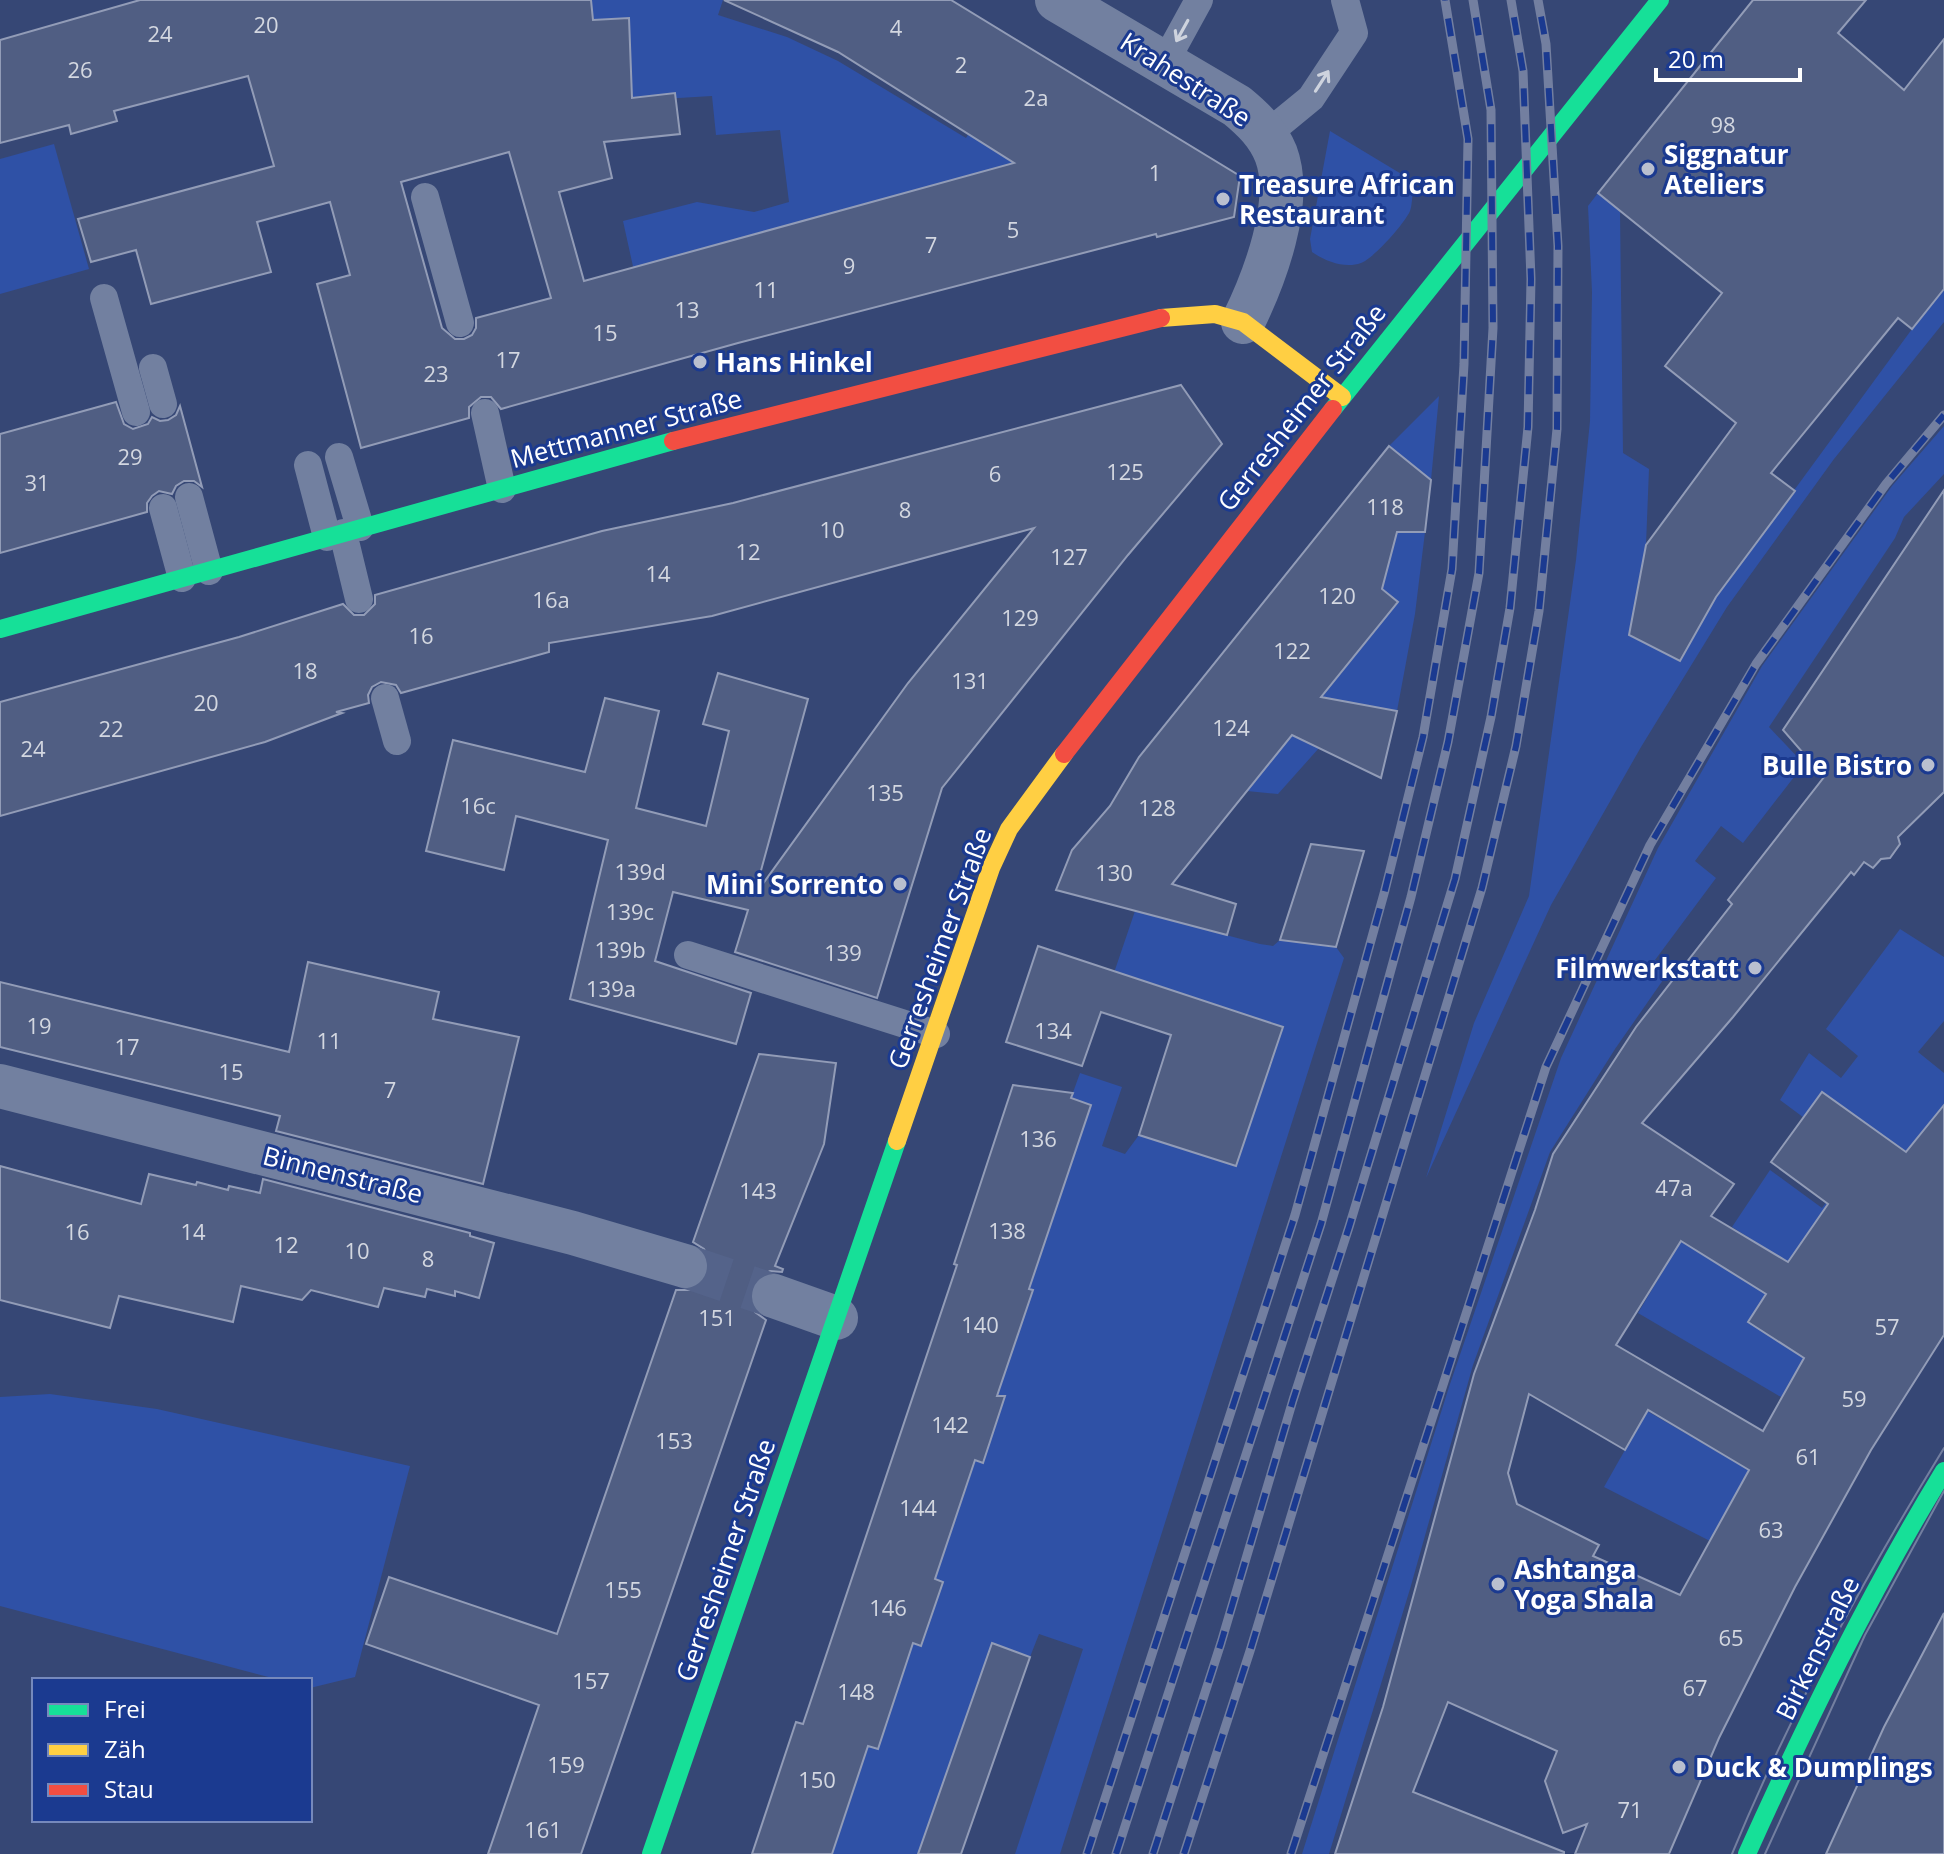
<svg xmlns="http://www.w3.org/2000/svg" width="1944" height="1854" font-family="'Open Sans',sans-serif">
	<rect width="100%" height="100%" fill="#364775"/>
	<!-- green -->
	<g fill="#2f51a6">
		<path d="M526,0H723L718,15L787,37L838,61L966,138L980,116L1052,159L634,271L623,221L697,202L754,212L789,202L780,130L716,135L712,96L595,103Z"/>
		<path d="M1330,131L1403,175L1413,192C1412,197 1412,206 1410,211C1405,223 1373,259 1361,263C1345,269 1325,261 1312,252L1310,239Z"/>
		<path d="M54,144L89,269L0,294V159Z"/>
		<path d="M1598,193L1620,211L1623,453L1649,469L1646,545L1629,634L1679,661L1716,597L1912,329L1944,289V322L1834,459L1727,607L1641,747L1551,905L1426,1178L1474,1023L1529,896L1576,560L1590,421L1592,292L1588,206Z"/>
		<path d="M1439,396L1431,480L1389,446Z"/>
		<path d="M1944,426V474L1904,517L1895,538L1769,727L1804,764L1743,843L1721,826L1695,861L1716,878L1655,960L1670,970L1615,1049L1550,1152L1473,1365L1410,1589L1329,1854H1302L1449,1387L1561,1058L1658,848L1762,666L1892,486Z"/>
		<path d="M1397,532H1425L1415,614L1397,711L1332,723L1319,748L1278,794L1247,791L1398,602L1382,589Z"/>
		<path d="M1135,911L1260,944L1273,946L1280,940L1336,947L1344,958L1060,1854H1015L1083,1649L1039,1634L1030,1657L992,1644L918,1854H832L868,1746L878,1749L913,1643L921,1645L943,1582L935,1579L971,1474L975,1460L983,1462L1004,1399L996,1397L1033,1291L1029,1289L1091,1105L1071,1098L1080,1073L1122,1087L1102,1146L1125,1154L1139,1135L1236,1165L1283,1028L1183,994L1168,1034L1101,1011Z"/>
		<path d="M1900,929L1944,957V1021L1918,1052L1944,1073V1105L1934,1117L1944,1179L1878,1132L1858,1158L1780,1100L1809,1053L1841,1078L1858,1056L1826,1029Z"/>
		<path d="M1770,1170L1822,1208L1839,1185L1911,1233L1789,1263L1732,1227Z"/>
		<path d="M1681,1241L1767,1293L1821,1369L1798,1407L1638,1313Z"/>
		<path d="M50,1394L157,1409L410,1466L355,1677L310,1688V1680H280L0,1606V1397Z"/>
		<path d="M1647,1411L1749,1470L1710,1541L1604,1487Z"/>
	</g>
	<!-- building -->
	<g fill="#505e83" stroke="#929cb7" stroke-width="2" fill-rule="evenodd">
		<path d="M140,0H591L593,20L629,18L632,98L675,93L680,134L604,142L612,178L559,192L584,281L1014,163L838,52L724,0H951L1240,176L1234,217L1157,237L1156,234L738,343L501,409L491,397H481L469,407V418L361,448L317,284L350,275L330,202L257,222L271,272L151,304L136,250L91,262L78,219L274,166L248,76L114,111L117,121L71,134L69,125L0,143V40ZM509,152L551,298L476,318V328L472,335L464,339H455L442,328L401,182Z"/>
		<path d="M1753,0H1866L1838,33L1904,90L1944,39V289L1912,329L1898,318L1771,473L1795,491L1716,597L1680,661L1629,635L1646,545L1736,423L1665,366L1722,293L1598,193Z"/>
		<path d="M1181,385L1222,444L1128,555L942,788L877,998L735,952L748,910L673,892L655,961L751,993L736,1044L570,999L608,840L516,816L504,870L426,851L453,740L585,772L605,698L659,711L636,808L706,826L729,731L703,724L718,673L808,699L754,896L908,683L1034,528L712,616L549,643V652L401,693L396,685L381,682L372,687L368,695L369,703L336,712L342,713L265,742L0,816V702L239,637L343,604L354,615H364L375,604V595L602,531L733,503Z"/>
		<path d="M116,402L124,424L133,429L148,424L152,417L160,421L168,420L176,415L180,406L202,487L194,481H184L176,486L172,494L159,491L152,496L147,503V512L0,553V434Z"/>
		<path d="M1389,446L1431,480L1425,532H1397L1382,589L1398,602L1321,697L1397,711L1381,778L1292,735L1172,884L1236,904L1227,935L1056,890L1072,850L1110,806L1139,757Z"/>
		<path d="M1944,490V792L1898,837L1900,844L1890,858L1881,859L1873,868L1864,862L1854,875L1851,872L1733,1017L1642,1123L1734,1184L1711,1216L1788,1262L1828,1204L1771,1162L1822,1092L1906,1152L1944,1105V1335L1871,1450L1795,1587L1719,1738L1669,1854H1575L1587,1824L1563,1833L1545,1781L1557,1751L1448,1702L1413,1792L1564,1852V1854H1335L1383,1707L1474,1374L1535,1210L1553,1154L1636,1027L1732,904L1728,900L1824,777L1783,730ZM1681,1241L1766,1294L1748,1322L1804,1358L1763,1431L1616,1345ZM1529,1394L1625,1450L1648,1410L1749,1470L1680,1595L1593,1556L1599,1545L1517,1504L1508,1473Z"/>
		<path d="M1311,844L1364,851L1336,947L1280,940Z"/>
		<path d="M1038,946L1283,1027L1236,1166L1139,1135L1171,1035L1101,1012L1082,1066L1006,1042Z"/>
		<path d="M308,962L439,992L433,1019L519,1037L483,1184L276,1131L280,1116L0,1047V982L289,1052Z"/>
		<path d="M759,1054L836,1063L824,1144L775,1266L783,1269L782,1272L770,1271L758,1277L750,1288V1301L755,1312L766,1320L581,1854H488L539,1705L366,1644L389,1577L557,1634L676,1290H692L702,1285L709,1274V1259L704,1249L693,1242Z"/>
		<path d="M1013,1085L1073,1093L1071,1098L1091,1105L1029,1289L1033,1290L997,1396H1005L983,1463L975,1460L935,1579L943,1582L921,1646L913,1643L878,1749L868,1746L832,1854H752L796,1722L803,1724L957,1265L954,1264Z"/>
		<path d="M0,1166L141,1204L149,1174L196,1185L197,1182L228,1190L229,1186L260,1193L263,1179L470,1233V1236L494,1243L479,1298L455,1291V1296L427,1289L425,1297L384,1288L378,1307L311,1290L302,1300L241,1286L233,1322L119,1296L110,1328L0,1300Z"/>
		<path d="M1944,1613V1854H1826L1884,1727Z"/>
		<path d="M992,1643L1030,1657L961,1854H918Z"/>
	</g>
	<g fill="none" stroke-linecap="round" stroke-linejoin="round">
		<!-- street-tunnel -->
		<path stroke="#54638a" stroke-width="44" stroke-dasharray="44 22" stroke-linecap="butt" d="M685,1266L774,1296"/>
		<!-- lane -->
		<g stroke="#7280a0" stroke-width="28">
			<path d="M1165,62L1199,0"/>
			<path d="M1266,135L1311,98L1354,33L1345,0"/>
			<path d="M425,197L460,323"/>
			<path d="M104,298L136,412"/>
			<path d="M153,368L163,404"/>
			<path d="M485,413L502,489"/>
			<path d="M339,457L360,527"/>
			<path d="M308,465L327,537"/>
			<path d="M189,497L209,571"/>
			<path d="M163,508L182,578"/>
			<path d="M343,533L359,599"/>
			<path d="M385,698L397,741"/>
			<path d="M688,955L936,1034"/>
		</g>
		<!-- street -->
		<g stroke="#7280a0" stroke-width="44">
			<path d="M1057,0L1237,106C1254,120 1268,134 1276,154C1294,202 1264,279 1243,322"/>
			<path d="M0,1086L573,1233L685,1266"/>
			<path d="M774,1296L836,1318"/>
		</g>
		<!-- fast -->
		<g stroke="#16e098" stroke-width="18">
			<path d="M1333,409L1660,0"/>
			<path d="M0,629L673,441"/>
			<path d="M651,1854L897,1141"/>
			<path d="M1747,1854C1806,1723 1869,1594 1944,1471"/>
		</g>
		<!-- slow -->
		<g stroke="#ffcf43" stroke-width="18">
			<path d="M1161,318L1215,314L1243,322L1342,397"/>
			<path d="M897,1141L991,868L1009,829L1064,754"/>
		</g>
		<!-- jam -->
		<g stroke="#f24e42" stroke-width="18">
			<path d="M673,441L1161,318"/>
			<path d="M1064,754L1333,409"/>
		</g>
		<!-- tram -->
		<g stroke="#737fa0" stroke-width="2">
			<path d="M1732,1854C1790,1713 1864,1578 1944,1448"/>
			<path d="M1765,1854L1865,1635L1944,1491"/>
		</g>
		<defs>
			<g id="rail">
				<path d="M1087,1854L1295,1215L1385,890L1423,737L1452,569L1464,364L1468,139L1445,0"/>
				<path d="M1116,1854L1321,1224L1411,897L1448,742L1479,573L1493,328L1491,110L1473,0"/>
				<path d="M1153,1854L1221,1643L1293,1400L1349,1227L1455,879L1491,717L1510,608L1528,427L1531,279L1523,71L1511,0"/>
				<path d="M1184,1854L1250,1651L1482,888L1516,746L1539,611L1557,429L1558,246L1546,44L1538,0"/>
				<path d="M1291,1854L1546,1067L1650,845L1756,664L1886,484L1944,415"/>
			</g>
		</defs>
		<!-- rail casing -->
		<use href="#rail" stroke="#737fa0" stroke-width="9"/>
		<!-- rail -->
		<use href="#rail" stroke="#1b3a90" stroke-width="6" stroke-dasharray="18" stroke-linecap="butt"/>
	</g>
	<!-- one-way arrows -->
	<defs><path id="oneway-shaft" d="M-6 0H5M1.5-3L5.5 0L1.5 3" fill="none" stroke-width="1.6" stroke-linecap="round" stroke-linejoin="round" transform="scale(2)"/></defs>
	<g stroke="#ced3de">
		<use href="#oneway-shaft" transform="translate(1182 31) rotate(119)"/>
		<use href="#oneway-shaft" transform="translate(1322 81) rotate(-57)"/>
	</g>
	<!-- markers -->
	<g fill="#b9bfcf" stroke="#1b3a90" stroke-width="3">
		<circle cx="1648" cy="169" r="8"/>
		<circle cx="1223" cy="199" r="8"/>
		<circle cx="700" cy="362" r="8"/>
		<circle cx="1928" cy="765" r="8"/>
		<circle cx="900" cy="884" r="8"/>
		<circle cx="1755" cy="968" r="8"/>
		<circle cx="1498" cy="1584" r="8"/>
		<circle cx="1679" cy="1767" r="8"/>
	</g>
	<g text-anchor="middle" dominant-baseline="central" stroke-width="6" stroke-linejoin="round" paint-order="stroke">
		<!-- number labels -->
		<g font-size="22" fill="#d3d7e0">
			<text x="266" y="24">20</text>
			<text x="896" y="27">4</text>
			<text x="160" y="33">24</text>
			<text x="961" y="64">2</text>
			<text x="80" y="69">26</text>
			<text x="1036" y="97">2a</text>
			<text x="1723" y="124">98</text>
			<text x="1155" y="172">1</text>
			<text x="1013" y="229">5</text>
			<text x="931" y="244">7</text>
			<text x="849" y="265">9</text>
			<text x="766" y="289">11</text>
			<text x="687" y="309">13</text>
			<text x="605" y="332">15</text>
			<text x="508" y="359">17</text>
			<text x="436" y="373">23</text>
			<text x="130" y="456">29</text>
			<text x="1125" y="471">125</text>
			<text x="995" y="473">6</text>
			<text x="37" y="482">31</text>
			<text x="1385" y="506">118</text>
			<text x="905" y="509">8</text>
			<text x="832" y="529">10</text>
			<text x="748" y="551">12</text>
			<text x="1069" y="556">127</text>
			<text x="658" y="573">14</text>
			<text x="1337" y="595">120</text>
			<text x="551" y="599">16a</text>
			<text x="1020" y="617">129</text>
			<text x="421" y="635">16</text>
			<text x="1292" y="650">122</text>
			<text x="305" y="670">18</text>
			<text x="970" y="680">131</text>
			<text x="206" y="702">20</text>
			<text x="1231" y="727">124</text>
			<text x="111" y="728">22</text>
			<text x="33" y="748">24</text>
			<text x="885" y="792">135</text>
			<text x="478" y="805">16c</text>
			<text x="1157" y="807">128</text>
			<text x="640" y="871">139d</text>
			<text x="1114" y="872">130</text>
			<text x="630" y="911">139c</text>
			<text x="620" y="949">139b</text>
			<text x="843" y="952">139</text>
			<text x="611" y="988">139a</text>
			<text x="39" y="1025">19</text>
			<text x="1053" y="1030">134</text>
			<text x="329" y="1040">11</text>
			<text x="127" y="1046">17</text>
			<text x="231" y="1071">15</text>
			<text x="390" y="1089">7</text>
			<text x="1038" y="1138">136</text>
			<text x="1674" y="1187">47a</text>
			<text x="758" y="1190">143</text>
			<text x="1007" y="1230">138</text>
			<text x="77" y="1231">16</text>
			<text x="193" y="1231">14</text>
			<text x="286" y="1244">12</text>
			<text x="357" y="1250">10</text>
			<text x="428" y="1258">8</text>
			<text x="717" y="1317">151</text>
			<text x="980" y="1324">140</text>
			<text x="1887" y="1326">57</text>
			<text x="1854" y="1398">59</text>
			<text x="950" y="1424">142</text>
			<text x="674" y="1440">153</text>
			<text x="1808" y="1456">61</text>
			<text x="918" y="1507">144</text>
			<text x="1771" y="1529">63</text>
			<text x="623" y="1589">155</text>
			<text x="888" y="1607">146</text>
			<text x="1731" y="1637">65</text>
			<text x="591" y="1680">157</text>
			<text x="1695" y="1687">67</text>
			<text x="856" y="1691">148</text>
			<text x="566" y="1764">159</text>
			<text x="817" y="1779">150</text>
			<text x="1630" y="1809">71</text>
			<text x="543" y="1829">161</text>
		</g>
		<!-- street labels -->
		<g font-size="26" fill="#fff" stroke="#1b3a90">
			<text transform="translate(1186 79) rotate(33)">Krahestraße</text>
			<text transform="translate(1301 407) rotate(-52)">Gerresheimer Straße</text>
			<text transform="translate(626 428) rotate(-15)">Mettmanner Straße</text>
			<text transform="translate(939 948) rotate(-70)">Gerresheimer Straße</text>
			<text transform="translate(343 1174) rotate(14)">Binnenstraße</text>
			<text transform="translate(725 1560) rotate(-71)">Gerresheimer Straße</text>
			<text transform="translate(1817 1648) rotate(-64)">Birkenstraße</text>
		</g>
		<!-- poi labels -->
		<g font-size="26" font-weight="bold" fill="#fff" stroke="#1b3a90" text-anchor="start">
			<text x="1664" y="154">Siggnatur<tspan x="1664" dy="30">Ateliers</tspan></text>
			<text x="1239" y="184">Treasure African<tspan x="1239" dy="30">Restaurant</tspan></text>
			<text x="716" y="362">Hans Hinkel</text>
			<text x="1912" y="765" text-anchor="end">Bulle Bistro</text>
			<text x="884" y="884" text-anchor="end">Mini Sorrento</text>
			<text x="1739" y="968" text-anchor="end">Filmwerkstatt</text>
			<text x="1514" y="1569">Ashtanga<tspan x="1514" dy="30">Yoga Shala</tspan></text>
			<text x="1695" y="1767">Duck &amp; Dumplings</text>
		</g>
	</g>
	<!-- legend -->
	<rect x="32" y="1678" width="280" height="144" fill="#1b3a90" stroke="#7689bc" stroke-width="2"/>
	<rect x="48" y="1704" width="40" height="12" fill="#16e098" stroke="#7689bc" stroke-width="2"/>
	<text x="104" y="1718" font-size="24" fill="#ffffff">Frei</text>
	<rect x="48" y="1744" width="40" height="12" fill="#ffcf43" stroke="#7689bc" stroke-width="2"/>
	<text x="104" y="1758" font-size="24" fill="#ffffff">Zäh</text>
	<rect x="48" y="1784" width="40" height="12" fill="#f24e42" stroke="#7689bc" stroke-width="2"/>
	<text x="104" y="1798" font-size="24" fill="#ffffff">Stau</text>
	<!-- scale -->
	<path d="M1656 68v12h144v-12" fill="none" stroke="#ffffff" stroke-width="4"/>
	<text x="1668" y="68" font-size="24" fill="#ffffff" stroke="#1b3a90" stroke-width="6" paint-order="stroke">20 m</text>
</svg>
